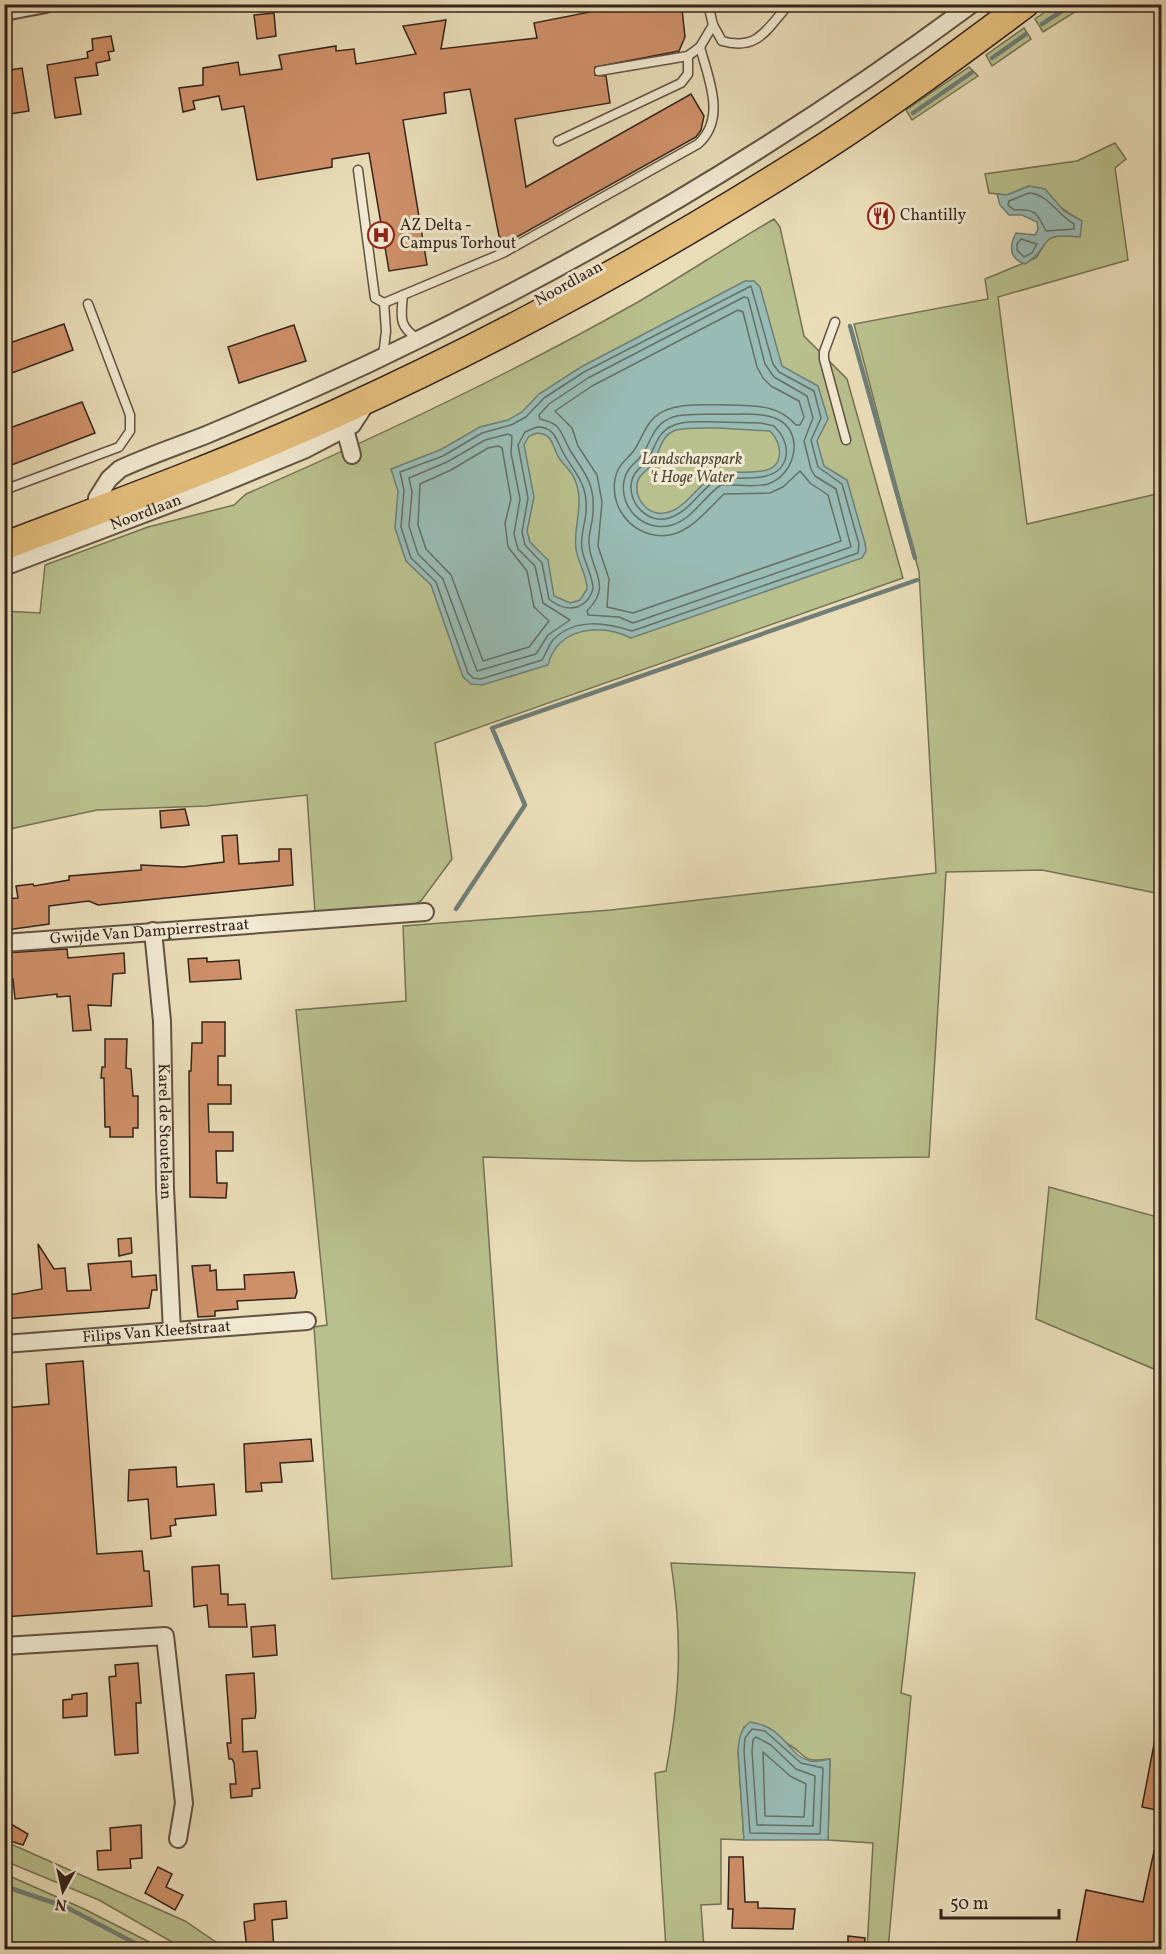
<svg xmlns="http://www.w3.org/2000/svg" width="1166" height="1954" font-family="Vollkorn,serif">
	<rect width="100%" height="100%" fill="#e9ddb8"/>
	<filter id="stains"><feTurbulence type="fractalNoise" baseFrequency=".00333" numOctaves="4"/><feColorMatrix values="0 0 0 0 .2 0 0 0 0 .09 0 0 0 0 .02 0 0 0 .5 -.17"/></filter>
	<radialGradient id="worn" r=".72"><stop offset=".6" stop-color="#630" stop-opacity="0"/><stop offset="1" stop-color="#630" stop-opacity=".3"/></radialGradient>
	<!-- green -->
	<g fill="#b8c08d" stroke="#767254" stroke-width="1.5">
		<path d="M1057,4L1086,5L1043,32L1035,19Z"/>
		<path d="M1024,28L1031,39L992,66L986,55Z"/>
		<path d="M969,67L978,76L912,120L906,110Z"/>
		<path d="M1115,143L1126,159L1115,168L1128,260L998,297L1027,524L1161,493V894L1042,870L946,872L929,1157L637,1161L483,1157L512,1566L332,1579L314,1327L327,1325L296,1010L406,1001L403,926L611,910L936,873L919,572L854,324L988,299L985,279L1036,258L1048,238L1063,235L1081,221L1029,186L1007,195L989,193L985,174L1077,161Z"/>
		<path d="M774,219L780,227L804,336L847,379L903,578L435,743L452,859L421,901L413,905L315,913L307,795L206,806L97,810L5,830L4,611L40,613L45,565L148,527L234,505L246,494C379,436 511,374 638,302C684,275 728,246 774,219Z"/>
		<path d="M1049,1187L1161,1218V1372L1036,1319Z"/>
		<path d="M671,1563L915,1573L901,1693L911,1696L888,1949H867L873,1843L828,1840L830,1759C799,1763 809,1756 788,1744C775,1736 758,1732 744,1727L738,1751L744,1840L721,1839V1904L701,1905L704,1949H666L655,1773L666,1771C680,1693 683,1642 671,1563Z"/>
		<path d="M4,1841L185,1921L226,1949H184L99,1900L5,1861Z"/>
		<path d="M5,1874L84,1909L163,1949H5Z"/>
	</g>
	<!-- water -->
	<g fill="#98bbb4" stroke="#707e77" stroke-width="1.5" fill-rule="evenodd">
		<path d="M1029,186L1045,189L1064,211L1082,221L1080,237C1033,232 1056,245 1025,264C1009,259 1009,246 1016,233L1035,235L1038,229L1037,222L1022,215H1009L1000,205L997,194L1007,195Z"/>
		<path d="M745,281H754L760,287L782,366L818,386L828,419L817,441L824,466L847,480L865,543L866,551L862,558L631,638C600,623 558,627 548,665L482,685L471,684L463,677L431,585L406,561L395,528L398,491L391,469L440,450L480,427L508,420L522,412L539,394L581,367ZM718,428L770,431C783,444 785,468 762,471C748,473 732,472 718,472C700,482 688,506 669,512C651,518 635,502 637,484C638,474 648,471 653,463C660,451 661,435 676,430C689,427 705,428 718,428ZM537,433C554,434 552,447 559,458C564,466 572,471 575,480C585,504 573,525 576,549C578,563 587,575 587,589L580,600L570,603L554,596L548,560L530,542L527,531L534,497L524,445L529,436Z"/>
		<path d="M750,1722C786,1727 788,1756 810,1761C816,1762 824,1760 830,1759L828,1840H744L738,1751C739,1739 740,1729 750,1722Z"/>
	</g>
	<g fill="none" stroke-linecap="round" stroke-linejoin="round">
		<!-- shore -->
		<g stroke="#666f68" stroke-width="1.5">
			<path d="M1029,193C1048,194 1057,214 1074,224V229L1046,231C1038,215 1036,208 1014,210L1008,205L1009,201Z"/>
			<path d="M1021,239L1037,244L1032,253L1024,257L1017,250V244Z"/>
			<path d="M751,286L773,364L779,372L814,391L821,418L811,440L818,467L842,484L859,544L858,553L632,631C606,623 575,617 553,640C548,646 546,654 542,660L481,679L473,678L468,673L436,582L411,558L401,527L404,490L400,472L443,456L482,433L511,425L526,417L544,398L584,372Z"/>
			<path d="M744,297L748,298L765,364L774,377L807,396L813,418L804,441L811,469L815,476L836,489L851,547L633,623L619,617L588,615L587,611C613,585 591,572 589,544C588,533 593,523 593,512C595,482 584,473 570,450C560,433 563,424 540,419L539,415L549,404L588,378Z"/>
			<path d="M738,310L743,312L757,367L763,378L771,386L799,401L804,417L800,425H796C777,404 755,406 729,405C711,405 686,403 669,409C648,416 645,432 635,449C628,459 617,465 615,479C609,513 640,543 674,534C694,528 709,508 724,494L770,493L783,487L800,471L810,483L828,495L841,541L633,613L607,607L609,579L598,546L602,502L597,475L578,446L572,428L555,411L592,386Z"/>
			<path d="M718,414C736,415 758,412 775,418C806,430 796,475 768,484C754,488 736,484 721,485C704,496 693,519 672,525C644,533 619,508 624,481C626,468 635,464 642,455C652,440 653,424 673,417C686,413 704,415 718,414Z"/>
			<path d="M717,422L761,423L774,426C783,435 788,444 786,456C781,485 740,477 719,478C701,488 690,512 669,518C648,525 626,502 632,480C634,470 643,467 648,459C656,446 657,433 672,426C684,420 704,422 717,422Z"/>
			<path d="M537,427C556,427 556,441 564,454C576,475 588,484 586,512C585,525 580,536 582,549C584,563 593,575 593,589C586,611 565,613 549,599L542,563L525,545L522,532L528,498L518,445L525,432Z"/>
			<path d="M508,434L512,436L511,453L520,499L514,534L518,549L535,566L543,603L570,620L548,635L536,654L477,671L443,579L418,554L409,526L412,492L409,478L447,462L485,440Z"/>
			<path d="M498,446L502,448L511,499L505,523L508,547L527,571L534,607L549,621L529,647L483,661L451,575L426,549L418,525L420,484L451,470L488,448Z"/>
			<path d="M752,1729L765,1731L801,1763L823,1768L820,1834L750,1833L744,1751L745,1738Z"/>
			<path d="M756,1737L771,1745L796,1769L815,1776L813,1826L757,1825L752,1751L753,1740Z"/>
			<path d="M763,1752L790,1776L806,1784L804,1817L765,1816Z"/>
		</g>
		<!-- stream -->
		<g stroke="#707e77" stroke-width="4.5">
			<path d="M1042,24L1073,4"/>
			<path d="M992,58L1026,34"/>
			<path d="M913,113L971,73"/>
			<path d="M850,326L915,558"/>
			<path d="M456,909L525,805L492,728L917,580"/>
			<path d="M4,1886L66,1907L148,1950"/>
		</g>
	</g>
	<!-- building -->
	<g fill="#cf9069" stroke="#34231b" stroke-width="1.5">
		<path d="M589,4H676L682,9L685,37L679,51L595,67V75L606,76L610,103L515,119L526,187L691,94L704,116L701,130L696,137L506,243L499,236L470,89L444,93L446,113L403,120L427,265L389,271L369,153L332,159V167L257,180L244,106L222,110L219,96L193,101L195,109L183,112L179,88L203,85V68L238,62L240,75L282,69L279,55L336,46V51L354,49L356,64L416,54L403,26L446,20L441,49L537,38L534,23L590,12Z"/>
		<path d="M274,13L276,36L257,39L254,15Z"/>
		<path d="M111,36L114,51L108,52L110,60L96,63L98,75L75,78L81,114L55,118L47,65L88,58L87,52L93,50L92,39Z"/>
		<path d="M22,68L29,111L4,115V71Z"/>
		<path d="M64,324L73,350L4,376V345Z"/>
		<path d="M294,325L306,361L239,383L228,347Z"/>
		<path d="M82,402L95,433L4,468V430Z"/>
		<path d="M185,809L189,825L161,828L160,811Z"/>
		<path d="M237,835L239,864L279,861V849H291L293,885L98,905L89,901L49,906V924L7,930L4,899L18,898L16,886L33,884L34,886L69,880V876L141,870V865L183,867L224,862L222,836Z"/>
		<path d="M67,949L68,958L124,953L125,973L113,974L111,1006L88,1005L91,1030L73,1031L70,996L57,997V994L15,999L13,979H4V953Z"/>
		<path d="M207,958V962L239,960L241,979L190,982L188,959Z"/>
		<path d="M202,1022H225V1056H218V1085H231V1104H208L209,1132H233V1151H216L217,1183H227L226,1198L190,1197L189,1071H191L192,1043H202Z"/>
		<path d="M105,1039H127L126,1068L131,1069L133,1096H138V1128H133V1137H110V1127H105L104,1078H101L102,1067H105Z"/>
		<path d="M131,1238L132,1253L119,1256L118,1239Z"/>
		<path d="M38,1244L54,1269L65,1268L67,1291L91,1290L88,1264L131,1261L132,1277L156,1275L157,1290H152L149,1308L4,1319V1296L42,1289Z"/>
		<path d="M210,1265V1271L216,1270L217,1290L245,1289L244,1275L294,1272L297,1292L295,1298L237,1301L238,1309L215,1311V1316L198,1317L192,1266Z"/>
		<path d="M83,1361L97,1554L142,1551L144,1571H149L152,1606L4,1617V1408L49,1404L46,1364Z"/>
		<path d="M311,1439L313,1461L280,1463L282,1482L261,1483L262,1491L246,1492L244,1444Z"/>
		<path d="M176,1467L177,1487L214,1484L216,1515L175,1519L176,1525L170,1526L171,1536L151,1539L148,1499L128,1501L129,1470Z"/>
		<path d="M219,1565L221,1594H228V1605L245,1604L247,1627H209L207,1605L194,1607L192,1567Z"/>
		<path d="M275,1625L277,1655L253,1657L251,1627Z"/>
		<path d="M138,1663L141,1703H136L138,1753L115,1755L109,1677L116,1676L115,1665Z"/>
		<path d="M254,1673L256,1711L255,1718L242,1719L243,1752L257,1751L260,1788L252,1789V1796L231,1798L230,1784H236L234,1763L232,1759H229L227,1743H231L226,1675Z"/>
		<path d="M87,1693V1716L63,1718V1700L72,1699V1695Z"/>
		<path d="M1155,1739H1161V1811L1142,1807Z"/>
		<path d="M4,1820L28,1834L23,1845L4,1839Z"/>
		<path d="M141,1825L142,1858L130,1859L131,1868L98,1870L97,1851L111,1850L110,1828Z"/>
		<path d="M1156,1842H1161V1950H1075L1086,1890L1143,1902Z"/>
		<path d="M729,1857H743L745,1902H758V1908L795,1909L793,1929L732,1928L733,1909H728Z"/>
		<path d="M158,1867L172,1874L166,1887L183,1895L175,1910L145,1893Z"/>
		<path d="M286,1901L287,1918L272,1920L274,1950H247L244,1922L255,1920L254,1904Z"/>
		<path d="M848,1936L865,1938L864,1950H848Z"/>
	</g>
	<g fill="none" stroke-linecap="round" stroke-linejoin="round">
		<defs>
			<g id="service">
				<path d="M708,4L713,25L722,41C758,51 767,29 789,4"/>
				<path d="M599,71L688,56L700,47L713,25"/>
				<path d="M558,141L681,83L688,74V56"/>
				<path d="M358,170L375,298L384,303L503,253L698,144C727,118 708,78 700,47"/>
				<path d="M403,295C401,317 398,326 418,339"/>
				<path d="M835,322L824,352V359L846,440"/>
				<path d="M383,356L386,331L384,303"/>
				<path d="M4,490L119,447L130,431V415L88,304"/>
			</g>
			<g id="minor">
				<path d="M4,12L46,4"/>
				<path d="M345,429L352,455"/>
				<path d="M97,498L109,479L120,469C148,456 178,446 206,435C261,412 314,389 368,364C580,264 783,144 972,4"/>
				<path id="s1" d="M4,567L204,491L306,449L352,425L369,399"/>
				<path id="s2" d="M153,931L162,1021L165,1188L172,1331"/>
				<path id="s3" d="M4,943L425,912"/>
				<path id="s4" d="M4,1344L307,1321"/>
				<path d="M4,1646L165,1636L184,1803L178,1839"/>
			</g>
			<path id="primary" d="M4,546C115,504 227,463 335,414C494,342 648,258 796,165C875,116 950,60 1025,4"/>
		</defs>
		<!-- service casing -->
		<use href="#service" stroke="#615242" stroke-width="11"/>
		<!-- minor casing -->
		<use href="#minor" stroke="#615242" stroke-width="20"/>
		<!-- primary casing -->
		<use href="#primary" stroke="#34231b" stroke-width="30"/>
		<!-- service -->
		<use href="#service" stroke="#f1e9d1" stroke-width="8"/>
		<!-- minor -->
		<use href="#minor" stroke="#f1e9d1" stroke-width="16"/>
		<!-- primary -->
		<use href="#primary" stroke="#e4be7c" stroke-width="27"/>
	</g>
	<!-- icons -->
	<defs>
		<symbol id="restaurant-ring" viewBox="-11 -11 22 22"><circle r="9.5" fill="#f1e9d1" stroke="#8f2418" stroke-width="1.5"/><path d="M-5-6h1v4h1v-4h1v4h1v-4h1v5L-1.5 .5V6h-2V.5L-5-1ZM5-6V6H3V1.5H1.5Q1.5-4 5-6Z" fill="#8f2418"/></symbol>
		<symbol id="hospital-ring" viewBox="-11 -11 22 22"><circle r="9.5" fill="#f1e9d1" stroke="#8f2418" stroke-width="1.5"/><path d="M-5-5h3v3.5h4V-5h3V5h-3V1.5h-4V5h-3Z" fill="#8f2418"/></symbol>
	</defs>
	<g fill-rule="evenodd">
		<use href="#restaurant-ring" x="866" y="201" width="30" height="30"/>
		<use href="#hospital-ring" x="366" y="220" width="30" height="30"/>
	</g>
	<g text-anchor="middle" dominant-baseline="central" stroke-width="6" stroke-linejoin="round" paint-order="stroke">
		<!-- poi labels -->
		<g font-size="16" fill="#34231b" stroke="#f1e9d1" text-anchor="start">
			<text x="900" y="216">Chantilly</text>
			<text x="400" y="226">AZ Delta -<tspan x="400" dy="18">Campus Torhout</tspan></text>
		</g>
		<!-- street labels -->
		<g font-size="16" fill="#34231b" stroke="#f1e9d1">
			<text transform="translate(569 284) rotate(-29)">Noordlaan</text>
			<text stroke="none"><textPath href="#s1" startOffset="152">Noordlaan</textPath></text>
			<text stroke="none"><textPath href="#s3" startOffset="146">Gwijde Van Dampierrestraat</textPath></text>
			<text stroke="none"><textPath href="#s2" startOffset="201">Karel de Stoutelaan</textPath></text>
			<text stroke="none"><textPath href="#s4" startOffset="153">Filips Van Kleefstraat</textPath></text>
		</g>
		<!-- park labels -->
		<g font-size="16" font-style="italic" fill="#554a38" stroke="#f1e9d1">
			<text x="692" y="460">Landschapspark<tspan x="692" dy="18">'t Hoge Water</tspan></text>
		</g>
	</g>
	<!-- margin -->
	<rect width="1166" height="1954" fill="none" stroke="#e9ddb8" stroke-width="24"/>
	<rect x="6" y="6" width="1154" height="1942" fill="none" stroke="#34231b" stroke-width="3"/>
	<rect x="12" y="12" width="1142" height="1930" fill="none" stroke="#34231b" stroke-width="1.5"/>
	<!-- north arrow -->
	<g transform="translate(63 1891) rotate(188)" stroke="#f1e9d1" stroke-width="4.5" paint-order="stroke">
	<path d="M0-4.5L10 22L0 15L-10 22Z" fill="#34231b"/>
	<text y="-9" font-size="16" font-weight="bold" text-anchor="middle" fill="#34231b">N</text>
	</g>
	<!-- scale -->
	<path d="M941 1909v9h118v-9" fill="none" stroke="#34231b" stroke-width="3"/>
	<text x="950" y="1909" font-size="18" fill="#34231b" stroke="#f1e9d1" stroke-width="4.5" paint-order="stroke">50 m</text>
	<rect width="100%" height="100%" filter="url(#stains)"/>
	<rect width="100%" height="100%" fill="url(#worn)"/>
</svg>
